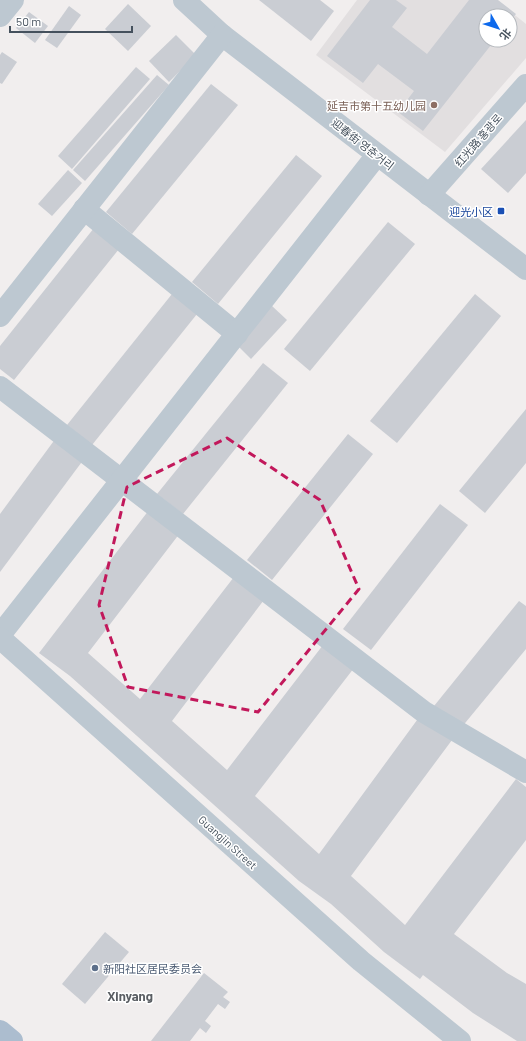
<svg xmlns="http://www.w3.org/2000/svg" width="526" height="1041" font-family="Barlow,'Noto Sans SC','Noto Sans KR',sans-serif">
	<rect width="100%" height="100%" fill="#f1eeee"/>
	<!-- education -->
	<path fill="#e2dfe0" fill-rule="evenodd" d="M357,0H496L526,24V58L445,152L316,55ZM486,16H510V40H486Z"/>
	<!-- building -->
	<g fill="#cacdd3">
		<path d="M259,0H320L334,11L311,41Z"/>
		<path d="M370,0H396L407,8L392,27L427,54L469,0H498L516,14L510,21V16H486V40H495L423,131L398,112L414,91L378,64L363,83L327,56Z"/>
		<path d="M128,4L151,26L128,51L105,29Z"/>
		<path d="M69,6L81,15L57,48L45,40Z"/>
		<path d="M29,12L48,26L35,43L16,28Z"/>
		<path d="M176,35L196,55L169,82L149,61Z"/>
		<path d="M2,52L17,62L2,84L0,83V55Z"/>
		<path d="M136,67L150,79L72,169L58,156Z"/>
		<path d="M157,75L169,85L85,181L73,170Z"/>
		<path d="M211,84L238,105L132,234L106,212Z"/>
		<path d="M526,120V173L508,193L481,169Z"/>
		<path d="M296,155L322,176L218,304L192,282Z"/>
		<path d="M68,170L82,183L52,216L38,204Z"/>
		<path d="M388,222L415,244L310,371L284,349Z"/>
		<path d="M94,228L119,249L14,380L0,369V346Z"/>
		<path d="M172,294L197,314L92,445L67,425Z"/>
		<path d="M475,294L501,316L397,443L370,421Z"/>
		<path d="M271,305L287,320L251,359L236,344Z"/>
		<path d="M263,363L288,383L183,514L157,494Z"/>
		<path d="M526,409V463L485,513L459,491Z"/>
		<path d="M348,434L373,454L272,580L247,560Z"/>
		<path d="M56,438L84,459L0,572V514Z"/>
		<path d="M440,504L468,525L371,650L343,629Z"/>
		<path d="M149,510L180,533L88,653L140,699L237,573L267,596L172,721L227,770L323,645L354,668L255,796L319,854L420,716L452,740L351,876L405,925L516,779L526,787V840L454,934L507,973L526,984V1041H517L473,1013L423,975L420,979L384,952L331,904L299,881L70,676L39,653Z"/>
		<path d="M519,601L526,606V649L461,728L434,706Z"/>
		<path d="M105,932L129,952L85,1004L62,984Z"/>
		<path d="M204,973L228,992L223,997L230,1002L225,1009L218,1004L205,1021L211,1026L206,1033L200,1028L190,1041H151Z"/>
	</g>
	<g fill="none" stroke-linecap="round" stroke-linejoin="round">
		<!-- minor -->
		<g stroke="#bdc8d1" stroke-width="22">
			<path d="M184,0L222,35L526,269"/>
			<path d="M0,16L13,0"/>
			<path d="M429,195L526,85"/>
			<path d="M84,209L237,334"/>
			<path d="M0,316L222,35"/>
			<path d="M0,387L424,712L526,772"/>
			<path d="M0,635L377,155"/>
			<path d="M0,638L361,961L460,1041"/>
		</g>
		<!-- major -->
		<path stroke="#acbdcf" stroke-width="22" d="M0,1031L12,1041"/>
	</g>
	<!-- marked area -->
	<path fill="none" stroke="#c2185b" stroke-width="3" stroke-dasharray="8 5" stroke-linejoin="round" d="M227,438L320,500L359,589L258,712L128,687L99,605L127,487Z"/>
	<!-- markers -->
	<circle fill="#8d6e63" stroke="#fff" stroke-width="1.5" cx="434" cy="105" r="4"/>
	<rect fill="#1a4fb4" stroke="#fff" stroke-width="1.5" x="497" y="207" width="8" height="8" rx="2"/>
	<circle fill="#5c6f8a" stroke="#fff" stroke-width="1.5" cx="95" cy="968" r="4"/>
	<g text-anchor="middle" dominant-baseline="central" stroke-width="3" stroke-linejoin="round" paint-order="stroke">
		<!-- education labels -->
		<g font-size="11" fill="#785e54" stroke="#fff" text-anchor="end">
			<text x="426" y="105">延吉市第十五幼儿园</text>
		</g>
		<!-- street labels -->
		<g font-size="11" fill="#45515d" stroke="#fff">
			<text transform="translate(478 140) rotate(-49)">红光路 홍광로</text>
			<text transform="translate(363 144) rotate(38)">迎春街 영춘거리</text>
			<text transform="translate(228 842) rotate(42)">Guangjin Street</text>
		</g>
		<!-- transit labels -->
		<g font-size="11" fill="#164399" stroke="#fff" text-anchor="end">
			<text x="493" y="211">迎光小区</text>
		</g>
		<!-- service labels -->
		<g font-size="11" fill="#4e5e75" stroke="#fff" text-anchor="start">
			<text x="103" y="968">新阳社区居民委员会</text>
		</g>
		<!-- quarter labels -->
		<g font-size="13" font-weight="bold" fill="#5a5e63" stroke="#fff">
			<text x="130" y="996">Xinyang</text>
		</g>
	</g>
	<!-- north arrow -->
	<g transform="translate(498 28) rotate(129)"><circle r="19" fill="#ffffff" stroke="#b5b9be"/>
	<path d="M0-3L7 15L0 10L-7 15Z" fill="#0d69ec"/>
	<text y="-6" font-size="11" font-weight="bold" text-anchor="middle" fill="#45515d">北</text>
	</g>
	<!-- scale -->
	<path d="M10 26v6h122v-6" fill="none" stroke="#45515d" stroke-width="2"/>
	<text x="16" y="26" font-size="12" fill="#45515d" stroke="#ffffff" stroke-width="3" paint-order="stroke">50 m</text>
</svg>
